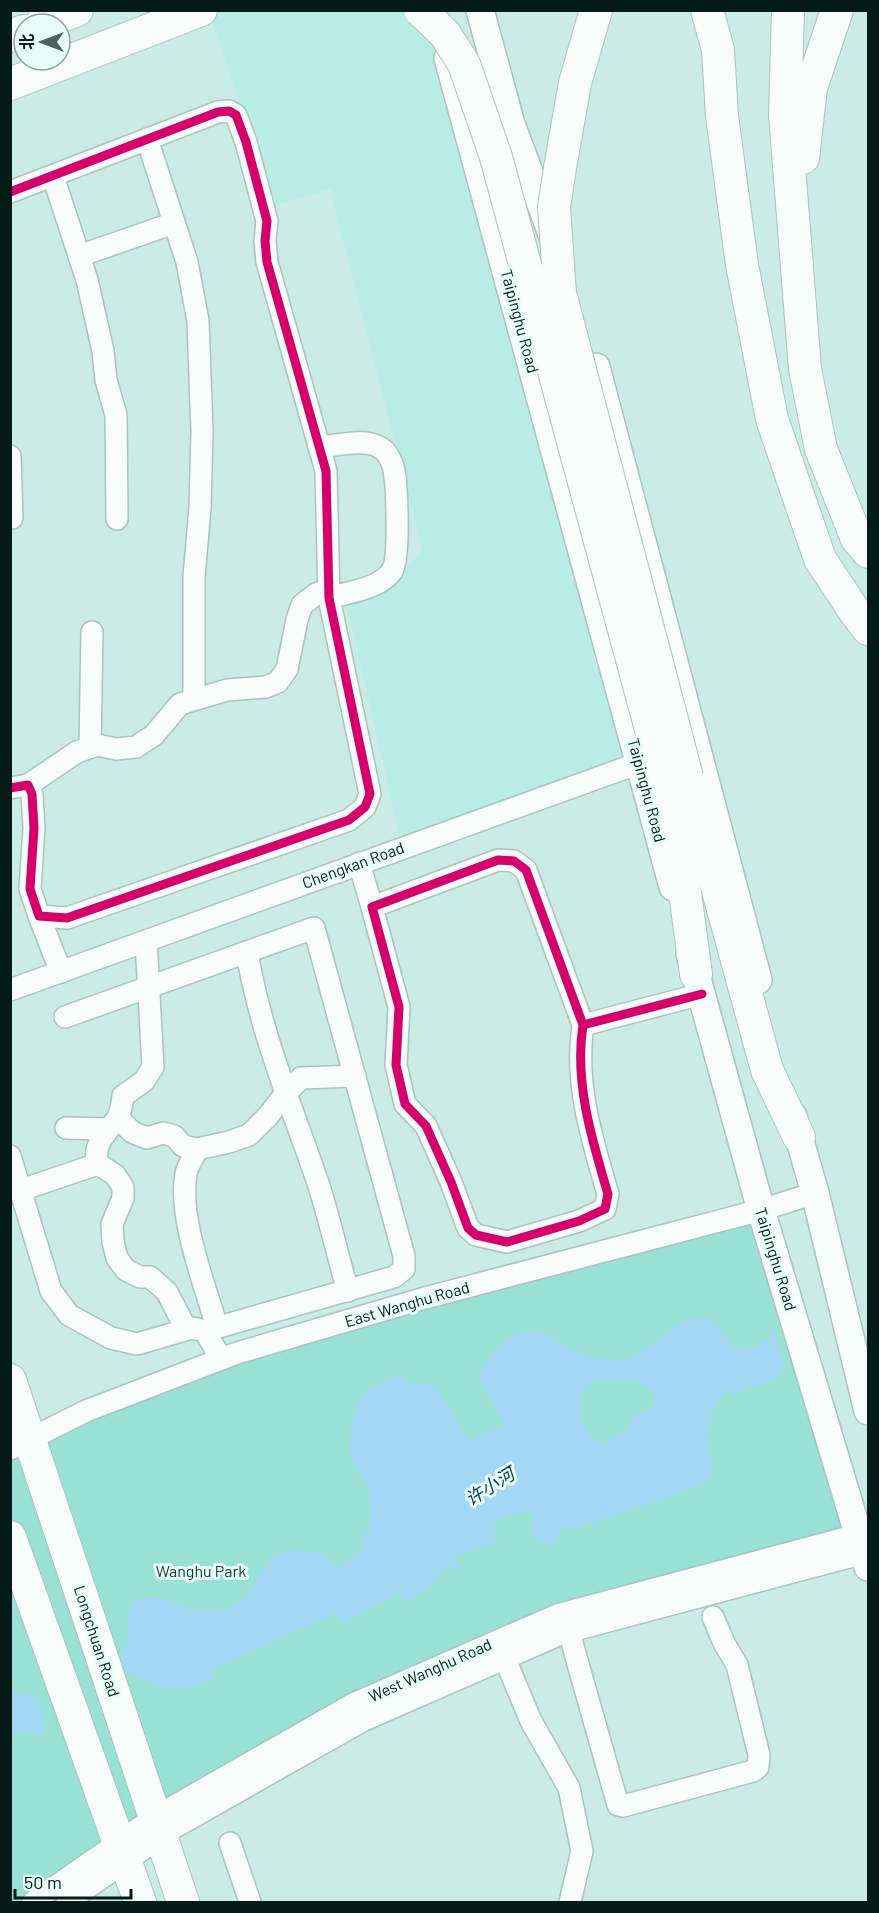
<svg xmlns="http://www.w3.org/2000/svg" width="879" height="1913" font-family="Barlow,'Noto Sans SC',sans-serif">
	<rect width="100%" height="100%" fill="#cbebe5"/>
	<polygon fill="#b9ede3" points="208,11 435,11 640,762 402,848 346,600 390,588 422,550 330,189 275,205"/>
	<polygon fill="#98e1d4" points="761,1210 860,1534 557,1615 33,1902 11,1902 11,1449 237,1353"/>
	<g fill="#a4d7f4" fill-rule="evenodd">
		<path d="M689,1318H710L735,1348L750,1349L768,1340L773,1328L783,1363L782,1373L765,1384L745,1388L734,1395L728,1388L714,1402L717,1407L707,1413L713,1420L708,1425C707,1431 706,1439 707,1444C711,1468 721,1472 695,1488L574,1529L562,1526L554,1546L531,1537L533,1529L532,1510L494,1519L498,1542L454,1556L460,1567L454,1571L448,1564L427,1590L406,1602L398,1594L342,1624L337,1612L212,1670L215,1679C176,1698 161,1687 124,1671L120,1653L127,1646L128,1615L133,1601C160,1591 169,1603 195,1609C203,1611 215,1610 223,1609C257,1604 255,1562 284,1551C291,1549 311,1553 321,1553L337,1570L364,1546L359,1541L369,1530C370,1514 372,1495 364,1480C359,1470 351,1463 350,1451C348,1440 353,1409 359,1401C368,1387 388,1380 402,1373L407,1383L430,1384L445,1401L469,1440L505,1425L477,1376L500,1345L520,1332H539L588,1358L613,1360L633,1358ZM596,1378L616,1381H638L654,1393L653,1409L637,1414L624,1431L606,1443L593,1439L580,1419V1394Z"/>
		<polygon points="11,1692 37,1696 46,1734 11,1733"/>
	</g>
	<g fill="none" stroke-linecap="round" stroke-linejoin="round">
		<g stroke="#aac3be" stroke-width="24">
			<g id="minor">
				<polyline points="147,139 187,262 198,321 202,432 200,508 194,577 194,698"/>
				<polyline points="53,176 87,280 103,351 106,380 116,415 117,519"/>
				<polyline points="10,192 218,112 229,111 236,115 246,142 267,221 265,241 267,262 326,471 329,598 370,794 365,807 349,820 67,918 39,916 30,889 34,828 32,794 28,785 10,788"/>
				<polyline points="79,256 174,223"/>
				<path d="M319,447C336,446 364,438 379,447C387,451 392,461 394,470C397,487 400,558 392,571C380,589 348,592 329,598"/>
				<polyline points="10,456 12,518"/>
				<polyline points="90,747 92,632"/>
				<polyline points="28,785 77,752 97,745 116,749 136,747 154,735 180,704 227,690 266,687 278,682 287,669 297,620 302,605 316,594 329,589"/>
				<polyline points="359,863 372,907"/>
				<polyline points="39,916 61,972"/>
				<path d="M146,941L153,1067L144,1081L123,1096C122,1103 121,1113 117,1119C106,1133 92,1145 98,1164L115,1175L123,1187V1198L112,1224L113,1242L117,1258L126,1270L140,1277H150L167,1292L186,1329"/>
				<path d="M247,952C260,1031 291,1105 317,1180C329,1216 337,1254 348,1291"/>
				<polyline points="10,990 653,758"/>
				<polyline points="65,1017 314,928 404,1256 404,1269 394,1277 205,1331"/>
				<path d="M583,1025C574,1082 592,1140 608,1194L605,1209L579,1221L507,1242L476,1235L468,1228L451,1182L426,1126L405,1104L396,1065L399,1007L372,907L498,860L514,861L526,870L583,1025L702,994"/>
				<polyline points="118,1118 132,1132 147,1138 163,1133 174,1136 183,1146 197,1149 229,1142 249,1135 268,1116 287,1092 301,1078 355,1076"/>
				<polyline points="66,1128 107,1129"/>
				<path d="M197,1149C194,1157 187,1166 186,1174C178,1218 205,1285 217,1327"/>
				<polyline points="10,1156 51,1291 69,1315 111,1338 137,1344 192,1328 205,1331 221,1359"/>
				<polyline points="21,1190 98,1164"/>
				<polyline points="10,1449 86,1411 237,1353 425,1298 761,1210 815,1193"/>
				<polyline points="569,1632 618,1805 623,1806 753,1771 758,1767 759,1755 737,1665 724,1643 713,1617"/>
				<polyline points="505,1659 531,1721 569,1788 582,1851 570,1902"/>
				<polyline points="230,1843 250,1902"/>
				<polyline points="33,1902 155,1817 353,1704 557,1615 868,1532"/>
				<polyline points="67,1902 175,1827 362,1721 563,1633 868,1552"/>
			</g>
		</g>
		<g stroke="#aac3be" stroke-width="30">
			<g id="major">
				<polyline points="480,10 511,124 552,234"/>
				<polyline points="448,58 673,887"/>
				<polyline points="596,367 758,980"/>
				<polyline points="690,953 761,1210 868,1567"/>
				<polyline points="793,1116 815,1193 868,1411"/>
			</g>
		</g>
		<g stroke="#aac3be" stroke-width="34">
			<g id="highway">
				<polyline points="707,10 718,50 722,116 742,265 772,419 820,559 855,612 868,629"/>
				<polyline points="788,10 785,115 805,369 821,449 857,539 868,552"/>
				<polyline points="41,24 77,10"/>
				<polyline points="10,36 24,31"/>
				<polyline points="10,84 201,10"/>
				<polyline points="803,158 811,88 837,10"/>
				<polyline points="560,168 575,83 596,10"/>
				<polyline points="688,781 767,1070 799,1137"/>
				<polyline points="666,785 675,819 696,974"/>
				<polyline points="10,1380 183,1902"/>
				<polyline points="10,1537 140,1902"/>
			</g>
		</g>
		<use href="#minor" stroke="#f7fcfb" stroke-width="21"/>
		<use href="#major" stroke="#f7fcfb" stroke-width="27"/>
		<use href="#highway" stroke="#f7fcfb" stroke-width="32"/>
		<g stroke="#aac3be" stroke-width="34" stroke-linecap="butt">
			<g id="highway-bridge">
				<polyline points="420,10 445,34 464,64 496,157 666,785"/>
				<polyline points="560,168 554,207 560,293 687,777"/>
			</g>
		</g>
		<use href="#highway-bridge" stroke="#f7fcfb" stroke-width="32"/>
		<g stroke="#e7fdf8" stroke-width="13">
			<g id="cycleway">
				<polyline points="10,192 218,112 229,111 236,115 246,142 267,221 265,241 267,262 326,471 329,598 370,794 365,807 349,820 67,918 39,916 30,889 34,828 32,794 28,785 10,788"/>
				<path d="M583,1025C574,1082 592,1140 608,1194L605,1209L579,1221L507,1242L476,1235L468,1228L451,1182L426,1126L405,1104L396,1065L399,1007L372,907L498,860L514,861L526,870L583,1025L702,994"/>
			</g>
		</g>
		<use href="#cycleway" stroke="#d6006c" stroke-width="9"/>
	</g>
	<g text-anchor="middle" stroke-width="6" stroke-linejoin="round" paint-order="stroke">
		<g font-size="16" fill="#041b17" stroke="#e7fdf8">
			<text transform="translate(520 321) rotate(75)" y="6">Taipinghu Road</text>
			<text transform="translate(647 790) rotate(75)" y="6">Taipinghu Road</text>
			<text transform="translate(353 865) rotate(-20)" y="6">Chengkan Road</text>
			<text transform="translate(776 1259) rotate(73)" y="6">Taipinghu Road</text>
			<text transform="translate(407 1304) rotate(-16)" y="6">East Wanghu Road</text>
			<text transform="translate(97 1641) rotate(72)" y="6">Longchuan Road</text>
			<text transform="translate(430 1670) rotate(-24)" y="6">West Wanghu Road</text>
		</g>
		<g font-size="16" fill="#18342f" stroke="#e7fdf8">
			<text x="201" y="1577">Wanghu Park</text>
		</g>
		<g font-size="18" font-style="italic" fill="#0c3a57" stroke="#e7fdf8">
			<text transform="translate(490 1487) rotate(-32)" y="6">许小河</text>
		</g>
	</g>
	<rect width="879" height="1913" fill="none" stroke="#041b17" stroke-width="24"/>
	<g transform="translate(42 42) rotate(270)"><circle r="28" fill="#e7fdf8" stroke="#8ca39e" stroke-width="1.5"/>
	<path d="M0-4.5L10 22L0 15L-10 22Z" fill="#4a645f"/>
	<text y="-9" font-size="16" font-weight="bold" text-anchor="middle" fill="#041b17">北</text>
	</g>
	<path d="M15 1889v9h116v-9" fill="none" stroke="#041b17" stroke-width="3"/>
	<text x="24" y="1889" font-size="18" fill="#041b17" stroke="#e7fdf8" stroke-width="4.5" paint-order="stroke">50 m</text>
</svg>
